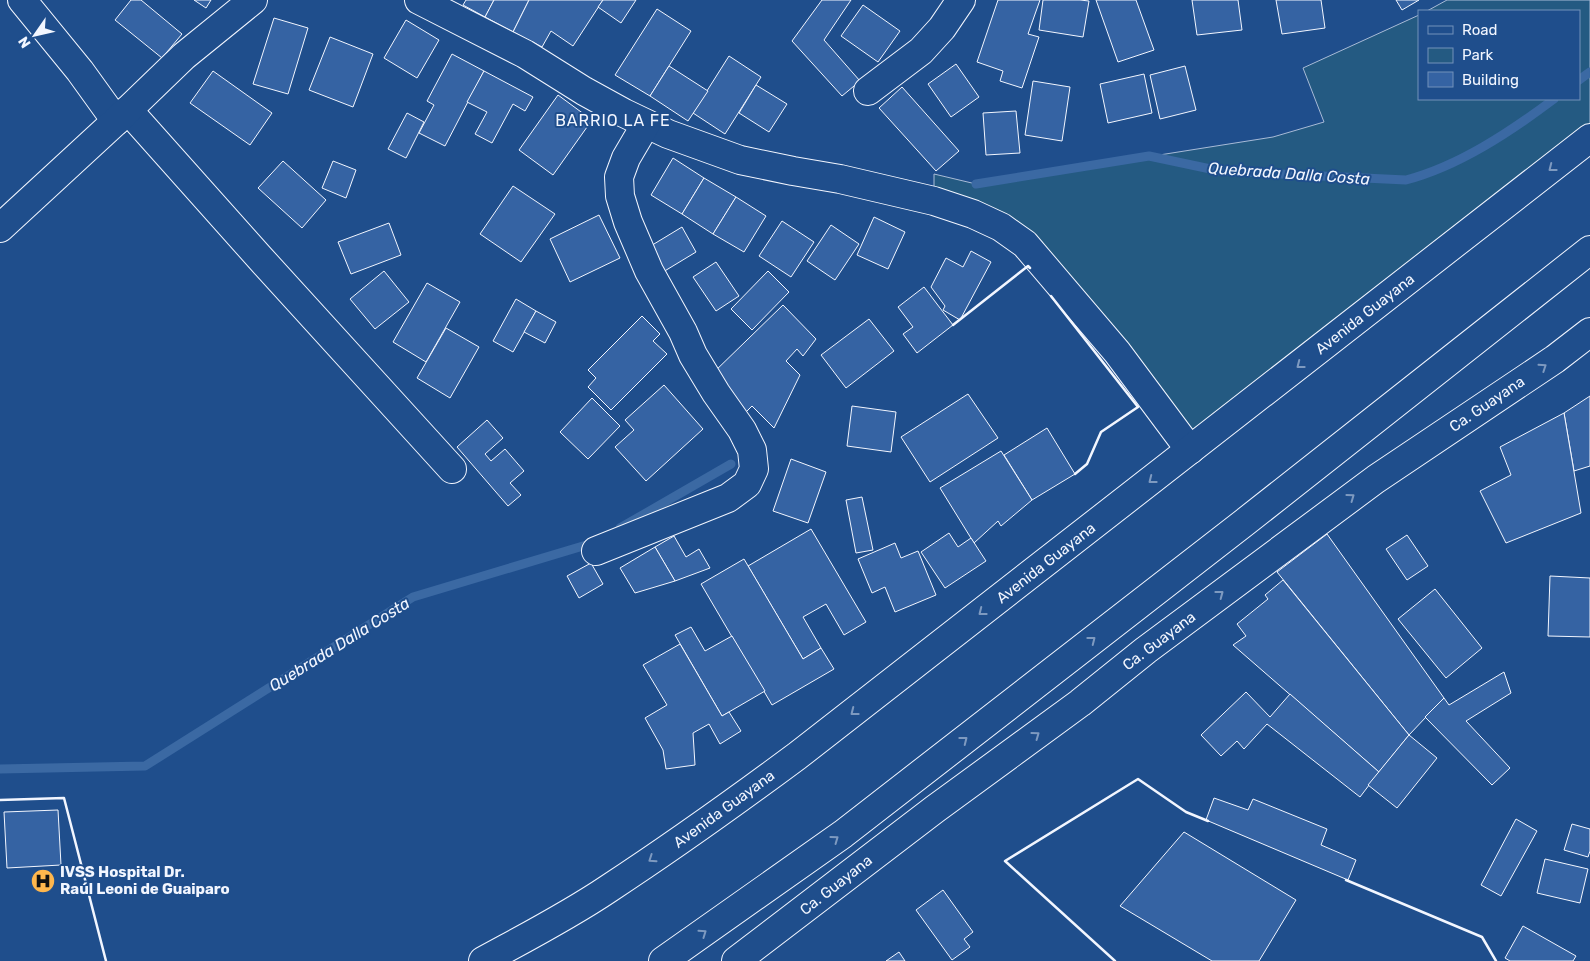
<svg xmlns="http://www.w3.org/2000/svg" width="1590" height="961" font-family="Rubik,sans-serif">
	<rect width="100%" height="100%" fill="#1f4e8c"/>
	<polygon fill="#245a82" stroke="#a8bbd7" points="1447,0 1590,0 1590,138 1190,450 1048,271 934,201 934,174 976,184 1273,137 1324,122 1303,68 1419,15 1419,99 1579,99 1579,11 1427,11"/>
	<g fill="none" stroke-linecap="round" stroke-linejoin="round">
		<g stroke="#3b69a3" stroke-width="9">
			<polyline points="1579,80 1590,72"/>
			<path d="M976,184L1149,156L1220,171L1406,180C1459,166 1510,132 1554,99"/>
			<polyline points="620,528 731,464"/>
			<polyline points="0,769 145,766 413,597 593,543"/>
		</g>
	</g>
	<g fill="#3563a3" stroke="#f2f6ff">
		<polygon points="131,0 141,0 182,34 162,58 115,20"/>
		<polygon points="194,0 211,0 206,8"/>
		<polygon points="466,0 494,0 485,17 463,5"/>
		<polygon points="494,0 529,0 513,32 485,17"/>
		<polygon points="529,0 603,0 573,46 551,31 542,47 513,32"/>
		<polygon points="603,0 636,0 621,23 598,7"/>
		<polygon points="822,0 851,0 824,40 860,81 842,96 792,41"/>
		<polygon points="998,0 1040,0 1028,34 1039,37 1022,88 1000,81 1003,71 977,62"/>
		<polygon points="1043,0 1080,0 1089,1 1083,37 1039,30"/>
		<polygon points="1096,0 1136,0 1154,50 1118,62"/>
		<polygon points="1192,0 1238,0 1242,30 1197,35"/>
		<polygon points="1276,0 1321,0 1325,28 1282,34"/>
		<polygon points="1396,0 1419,0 1402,10"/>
		<polygon points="863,5 900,31 878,62 841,36"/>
		<polygon points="657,9 691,31 650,96 615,75"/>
		<polygon points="274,18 308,28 288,94 253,84"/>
		<polygon points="406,20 439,40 417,78 384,58"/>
		<polygon points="330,37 373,54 353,107 309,90"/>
		<polygon points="452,54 484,71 445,146 419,133 434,105 427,101"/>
		<polygon points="729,56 761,77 725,134 693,113"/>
		<polygon points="956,64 979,97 951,117 928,84"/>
		<polygon points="669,66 708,91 688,121 650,96"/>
		<polygon points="1185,66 1196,110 1160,119 1150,75"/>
		<polygon points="213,71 272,113 250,145 190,103"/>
		<polygon points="484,71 533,97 525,111 513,104 492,143 475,134 487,112 467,102"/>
		<polygon points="1144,74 1152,113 1108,123 1100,84"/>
		<polygon points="1033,81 1070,87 1062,141 1025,135"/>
		<polygon points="756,85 787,104 769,132 739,113"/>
		<polygon points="902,87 959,151 936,171 879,108"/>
		<polygon points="558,95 592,120 553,175 519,150"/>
		<polygon points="1016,111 1020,153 986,155 983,113"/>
		<polygon points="407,113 424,122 406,158 388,149"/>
		<polygon points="673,158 704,178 682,214 651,195"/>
		<polygon points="283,161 326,200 302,228 258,188"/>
		<polygon points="333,161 356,170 346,198 322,188"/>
		<polygon points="704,178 736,197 713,234 682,214"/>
		<polygon points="513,186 555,214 521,262 480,234"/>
		<polygon points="736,197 766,216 744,252 713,234"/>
		<polygon points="599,215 620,258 570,282 550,239"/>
		<polygon points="874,217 905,232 888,269 857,255"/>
		<polygon points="782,221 814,242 791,277 759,256"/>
		<polygon points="389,223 401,255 351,274 338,242"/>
		<polygon points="831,225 859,244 835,280 807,261"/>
		<polygon points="682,227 696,252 663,272 649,247"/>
		<polygon points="971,251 991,262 960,320 943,310 945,306 931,287 946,258 963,267"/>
		<polygon points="716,262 739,296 716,311 693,277"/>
		<polygon points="384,271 409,302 375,329 350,299"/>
		<polygon points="768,271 789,292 752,330 731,309"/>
		<polygon points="427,283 460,302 426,362 393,342"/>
		<polygon points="924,287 953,325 917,353 903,334 913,327 898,307"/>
		<polygon points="516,299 536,311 513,352 493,341"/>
		<polygon points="783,305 816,339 803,356 797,349 786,361 800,375 774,428 752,406 746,412 711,375"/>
		<polygon points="536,311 556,322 545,343 524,332"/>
		<polygon points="642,316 660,334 653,341 667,354 611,410 588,387 596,378 588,370"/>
		<polygon points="869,319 894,351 846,388 821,355"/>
		<polygon points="446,328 479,347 450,398 417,378"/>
		<polygon points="664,385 703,429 646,481 615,447 634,430 625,420"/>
		<polygon points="968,394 998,438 930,482 901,437"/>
		<polygon points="1590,396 1590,466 1574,471 1564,413"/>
		<polygon points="592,398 620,426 588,459 560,432"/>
		<polygon points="852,406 896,412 891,452 847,446"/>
		<polygon points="1564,413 1581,513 1506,543 1480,491 1511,475 1500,447"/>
		<polygon points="487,420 503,438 485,454 491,461 505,449 524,471 510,483 521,495 508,506 457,447"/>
		<polygon points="1047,428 1075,474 1032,500 1004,455"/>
		<polygon points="1001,451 1032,500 1001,526 998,521 974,543 940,488"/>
		<polygon points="791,459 826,472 808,523 773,511"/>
		<polygon points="862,497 873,550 856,553 846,500"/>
		<polygon points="811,529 866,622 844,635 826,604 803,617 821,648 803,659 748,566"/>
		<polygon points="949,533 958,547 971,538 986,561 945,588 921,552"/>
		<polygon points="1327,534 1444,698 1409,735 1277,572"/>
		<polygon points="1407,535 1428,566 1407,580 1386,549"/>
		<polygon points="674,536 686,557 699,549 710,568 675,581 655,547"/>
		<polygon points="895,543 901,558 918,551 936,595 895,612 885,587 872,593 858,559"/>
		<polygon points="655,547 675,581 635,593 620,568"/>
		<polygon points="744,559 803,659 821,648 834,669 772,705 701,584"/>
		<polygon points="591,563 603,584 579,598 567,576"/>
		<polygon points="1550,576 1590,578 1590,637 1548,636"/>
		<polygon points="1283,580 1409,735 1379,772 1233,645 1246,636 1237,624 1268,599 1265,595"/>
		<polygon points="1435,589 1482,648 1446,678 1398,619"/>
		<polygon points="691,627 705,651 732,636 765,691 722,716 675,635"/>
		<polygon points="680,644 722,716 729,712 741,731 720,744 709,724 693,733 695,765 666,769 663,750 645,718 667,705 643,665"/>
		<polygon points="1504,672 1511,693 1466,721 1510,768 1492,785 1425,717 1444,698 1449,705"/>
		<polygon points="1246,692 1270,717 1290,694 1379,772 1360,797 1267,724 1244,749 1237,741 1221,756 1201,735"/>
		<polygon points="1409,735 1437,758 1397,808 1368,785"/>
		<polygon points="1214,798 1248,810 1253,799 1327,829 1321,845 1356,860 1348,880 1206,820"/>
		<polygon points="58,810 61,865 7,868 4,812"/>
		<polygon points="1516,819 1537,831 1501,896 1481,885"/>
		<polygon points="1572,824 1590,829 1590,851 1588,857 1564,850"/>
		<polygon points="1184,832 1296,900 1259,961 1212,961 1120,906"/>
		<polygon points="1545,859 1588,869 1580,903 1537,893"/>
		<polygon points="943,890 973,932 964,939 970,947 952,960 916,910"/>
		<polygon points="1523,926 1576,956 1573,961 1510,961 1505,958"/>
		<polygon points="899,952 905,961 886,961"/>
	</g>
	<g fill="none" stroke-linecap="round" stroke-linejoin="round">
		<g stroke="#f2f6ff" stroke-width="30">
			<g id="minor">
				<polyline points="22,0 80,71 116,121"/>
				<polyline points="419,0 525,54 584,91 624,113 668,134 740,160 793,171 840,179 934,201 973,214 1001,227 1025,244 1117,352 1190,450"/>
				<polyline points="868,91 921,51 942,28 961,0"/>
				<polyline points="128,110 260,258 452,469"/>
				<polyline points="0,228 128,110 184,56 253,0"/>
				<polyline points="596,551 728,498 747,484 754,469 752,450 742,430 716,393 693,355 683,332 649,271 628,222 620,196 619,177 626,158 646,124"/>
				<polyline points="736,961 935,809 1080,703 1146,650 1376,479 1555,359 1590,332"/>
			</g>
		</g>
		<g stroke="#f2f6ff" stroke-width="30">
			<g id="major">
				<path d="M483,961C525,938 568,916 608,889C672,847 735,802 797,756L1590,138"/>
				<polyline points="663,961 843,834 1245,522 1590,250"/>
			</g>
		</g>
		<use href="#minor" stroke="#1f4e8c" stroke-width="28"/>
		<use href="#major" stroke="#1f4e8c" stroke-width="28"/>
		<g stroke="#f2f6ff" stroke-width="2.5">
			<polyline points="1051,296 1138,407 1101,432 1087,464 1075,474"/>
			<polyline points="953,325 1028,266 1030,268"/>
			<polyline points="0,800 64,798 106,961"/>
			<polyline points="1346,880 1482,937 1496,961"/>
			<polyline points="1115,961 1005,861 1138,779 1186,812 1208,821"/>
		</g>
	</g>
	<defs><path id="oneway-chevron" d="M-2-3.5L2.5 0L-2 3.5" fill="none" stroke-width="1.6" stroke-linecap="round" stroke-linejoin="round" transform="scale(1.25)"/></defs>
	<g stroke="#7e9ac0">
		<use href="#oneway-chevron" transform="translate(1552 168) rotate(142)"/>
		<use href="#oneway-chevron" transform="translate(1300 365) rotate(142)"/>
		<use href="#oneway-chevron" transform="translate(1543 367) rotate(-34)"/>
		<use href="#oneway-chevron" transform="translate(1152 480) rotate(142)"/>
		<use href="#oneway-chevron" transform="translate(1351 497) rotate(-36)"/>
		<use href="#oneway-chevron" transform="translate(1220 594) rotate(-37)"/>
		<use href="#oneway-chevron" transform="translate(982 612) rotate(142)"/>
		<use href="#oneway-chevron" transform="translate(1092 640) rotate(-38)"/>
		<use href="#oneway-chevron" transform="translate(854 712) rotate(142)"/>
		<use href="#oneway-chevron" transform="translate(1036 735) rotate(-36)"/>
		<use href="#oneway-chevron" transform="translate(964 740) rotate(-38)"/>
		<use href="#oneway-chevron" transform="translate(835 839) rotate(-36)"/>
		<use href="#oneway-chevron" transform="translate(652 859) rotate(146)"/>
		<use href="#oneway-chevron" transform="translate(703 933) rotate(-35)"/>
	</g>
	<defs>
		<g id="hospital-disc" transform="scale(1.25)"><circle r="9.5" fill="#ffb74d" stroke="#1f4e8c"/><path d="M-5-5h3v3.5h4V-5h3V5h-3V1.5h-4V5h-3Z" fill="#111"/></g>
	</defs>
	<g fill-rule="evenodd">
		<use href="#hospital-disc" x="43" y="881"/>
	</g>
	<g text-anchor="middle" stroke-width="4" stroke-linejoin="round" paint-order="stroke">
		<g font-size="15" fill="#f2f6ff" stroke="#1f4e8c">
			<text transform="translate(1365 314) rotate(-38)" y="5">Avenida Guayana</text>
			<text transform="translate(1487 404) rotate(-34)" y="5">Ca. Guayana</text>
			<text transform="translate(1046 563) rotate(-38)" y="5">Avenida Guayana</text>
			<text transform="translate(1159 641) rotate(-37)" y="5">Ca. Guayana</text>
			<text transform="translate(724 809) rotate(-36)" y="5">Avenida Guayana</text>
			<text transform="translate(836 885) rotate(-38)" y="5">Ca. Guayana</text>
		</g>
		<g font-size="15" font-weight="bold" fill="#f2f6ff" stroke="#1f4e8c" text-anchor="start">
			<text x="60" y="877">IVSS Hospital Dr.<tspan x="60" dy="17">Raúl Leoni de Guaiparo</tspan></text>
		</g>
		<g font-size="16" letter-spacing="1" fill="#f2f6ff" stroke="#1f4e8c">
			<text x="613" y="126">BARRIO LA FE</text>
		</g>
		<g font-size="16" font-style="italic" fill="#f2f6ff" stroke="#1f4e8c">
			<text transform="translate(1289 173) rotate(4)" y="6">Quebrada Dalla Costa</text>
			<text transform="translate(339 644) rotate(-32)" y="6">Quebrada Dalla Costa</text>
		</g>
	</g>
	<rect x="1418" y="10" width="162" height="90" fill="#1f4e8c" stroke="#7391ba"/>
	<rect x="1428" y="26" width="25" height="8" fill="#1f4e8c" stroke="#7391ba"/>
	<text x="1462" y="35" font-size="15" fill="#f2f6ff">Road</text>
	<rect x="1428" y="48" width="25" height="15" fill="#245a82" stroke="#7391ba"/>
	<text x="1462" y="60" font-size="15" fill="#f2f6ff">Park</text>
	<rect x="1428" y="72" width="25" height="15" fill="#3563a3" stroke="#7391ba"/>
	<text x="1462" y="85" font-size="15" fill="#f2f6ff">Building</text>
	<g transform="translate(35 35) rotate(236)" stroke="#1f4e8c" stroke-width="4" paint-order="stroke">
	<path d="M0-4L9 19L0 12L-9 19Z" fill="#f2f6ff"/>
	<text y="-8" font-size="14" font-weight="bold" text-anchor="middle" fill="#f2f6ff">N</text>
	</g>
</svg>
